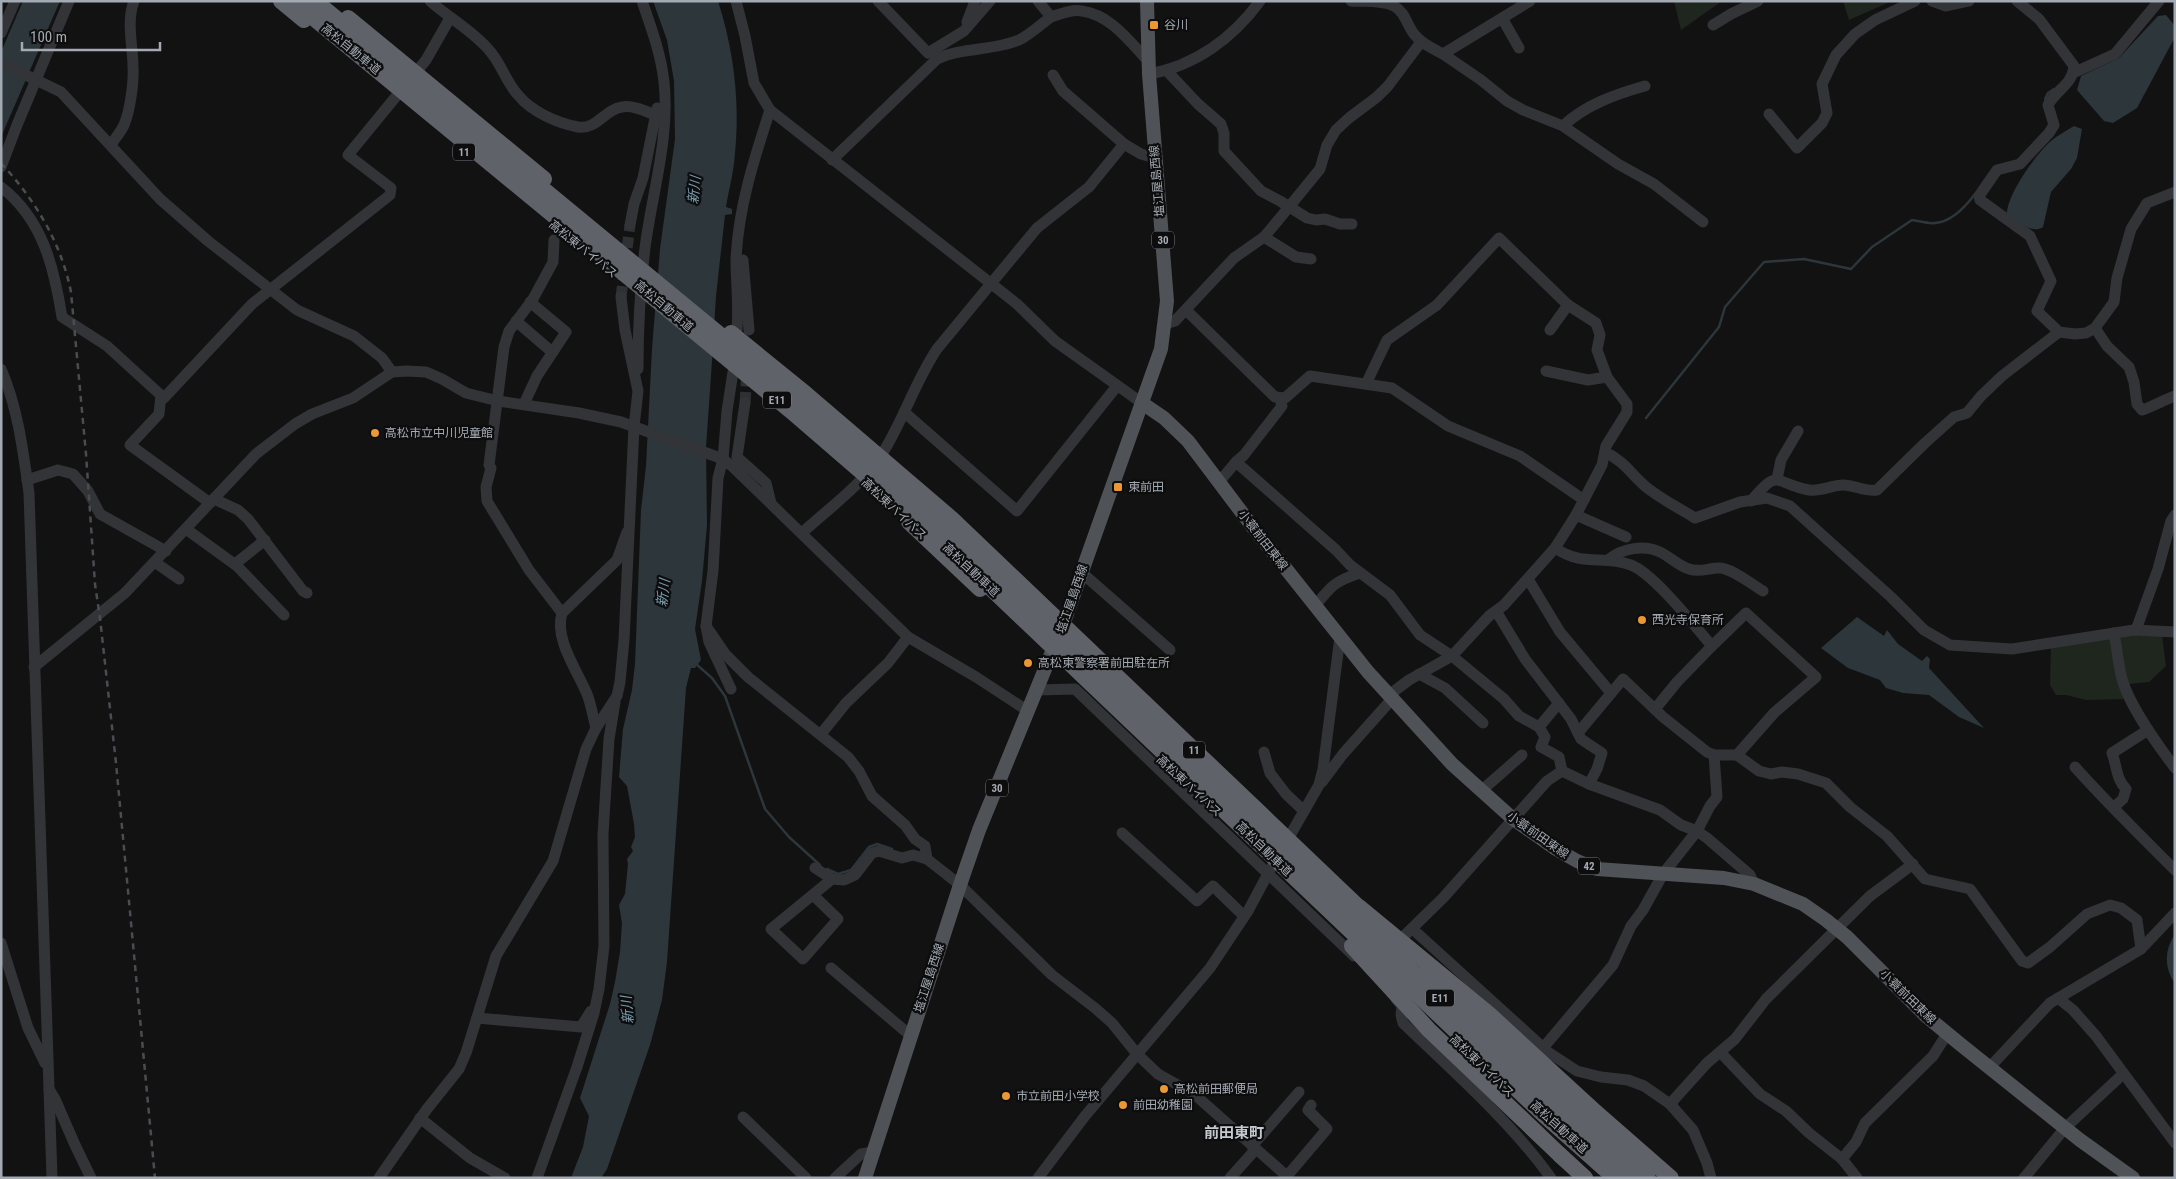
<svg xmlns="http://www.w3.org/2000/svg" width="2176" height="1179" font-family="'Roboto Condensed','Noto Sans JP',sans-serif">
	<rect width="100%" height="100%" fill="#121213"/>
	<g fill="#1e261e">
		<polygon points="1674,1 1722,1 1681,30"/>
		<polygon points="1843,1 1892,1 1849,20"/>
		<polygon points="2162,635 2166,666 2149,682 2120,685 2126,699 2086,700 2066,695 2056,695 2050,685 2051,646 2112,636"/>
	</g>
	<g fill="#2c363b">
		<polygon points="23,1 60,1 1,137 1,52"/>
		<path d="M653,1H718C734,51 740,101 735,153C734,171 729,189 726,207L732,209V214L725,215L716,296L711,376L706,447L707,525L702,581L695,629L701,660L695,668H691L686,688L667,962L662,1000L650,1045L607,1169L601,1178H571L583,1147L589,1116L580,1098L610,1004L615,982L620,952L622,923L619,905L625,894L628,864L627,859L633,851L631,847L635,837L634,824L627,786L619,777L623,729L632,690L635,664L641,510L646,466L652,349L660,249L675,139L674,81L667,40Z"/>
		<polygon points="2166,15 2175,26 2175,37 2137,108 2113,123 2104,121 2077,90 2081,76 2119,58 2158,16"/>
		<path d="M2074,126L2082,129L2077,158L2071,169L2051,192L2043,227C2031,235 2017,220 2007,213C2008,193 2036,154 2051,141C2058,135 2066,131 2074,126Z"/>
		<polygon points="1857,617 1884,636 1887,630 1898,644 1922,661 1927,656 1930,659 1929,668 1984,728 1959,717 1929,695 1903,693 1886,688 1880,680 1848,668 1821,648"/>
		<path d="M2175,934V984C2164,967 2164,951 2175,934Z"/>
	</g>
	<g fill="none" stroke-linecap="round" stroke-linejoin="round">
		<g stroke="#2c363b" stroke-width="2.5">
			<polyline points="2045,99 2048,93 2054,89"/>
			<path d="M1646,418L1719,327L1725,307L1764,262L1804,259L1851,269L1872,247L1912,220C1919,221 1928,224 1935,223C1952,222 1966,206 1975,194"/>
			<polyline points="696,664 712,678 725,696 765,809 789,837 820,865"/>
			<polyline points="827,869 838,874 851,870 869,847 877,844 892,849"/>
		</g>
		<g stroke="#2f3033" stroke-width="11" stroke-dasharray="11 5.5" stroke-linecap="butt">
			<polyline points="621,297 630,225"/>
			<polyline points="745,403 747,370"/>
		</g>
		<g stroke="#333438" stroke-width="11">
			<path d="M430,1C449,18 473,31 489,50C501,63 506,82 518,95C532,112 557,123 578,127C597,130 605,109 622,107C633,105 645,111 655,115"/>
			<polyline points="736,1 745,36 754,83 770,110 1017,304 1055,341 1142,403"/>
			<polyline points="878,1 928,53 964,31 990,1"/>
			<path d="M1038,1L1051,17C1060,14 1072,9 1082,11C1111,15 1130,42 1149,62"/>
			<path d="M1351,1C1364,2 1382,0 1394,6C1406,13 1406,24 1414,34C1422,44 1432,48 1443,54L1530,1"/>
			<polyline points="1932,1 1946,6 1969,1"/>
			<path d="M2017,1L2039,19L2074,66C2073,84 2056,90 2048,105L2054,125L2049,133L2020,164L1997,170L1979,196L1980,200L2030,236L2051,281L2037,311L2059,332L2075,334L2086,333L2095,328L2114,302L2117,278L2131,229L2147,203L2175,192"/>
			<polyline points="1502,18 1519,48"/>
			<polyline points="967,22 975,1"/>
			<polyline points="1713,25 1731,14 1758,1"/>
			<polyline points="1,33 15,1"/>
			<path d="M1443,54L1481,80L1507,101L1523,110L1563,126C1585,105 1616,94 1645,86"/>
			<polyline points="1,63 61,92 160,199 208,241 297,310 354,336 382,358 392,372"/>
			<polyline points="1166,70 1198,104 1221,124 1224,133 1224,151 1261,191 1280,201 1307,218 1316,220 1325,219 1340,224 1352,224"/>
			<polyline points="2073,73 2115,54 2159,1"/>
			<path d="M1149,74C1195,66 1233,38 1260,1"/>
			<polyline points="1053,75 1063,91 1124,144 1141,154 1155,158"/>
			<polyline points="1769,114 1797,148 1822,123 1827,113 1822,84 1836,55 1855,34 1875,20 1915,1"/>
			<polyline points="1563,126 1618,164 1654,184 1703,222"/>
			<path d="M111,145C115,138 121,132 124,125C130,111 134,82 133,67C133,46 126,22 134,1"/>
			<path d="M832,160L937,59C962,47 993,51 1019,40C1030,35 1041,24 1051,17"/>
			<polyline points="1,167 17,125 69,1"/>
			<path d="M1,187C43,219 54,268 62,317L107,346L164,398L252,304L390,195L391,188L348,155L426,60L450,18"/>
			<polyline points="630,225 634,204 643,178 657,108"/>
			<polyline points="1264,237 1296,257 1311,259"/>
			<polyline points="554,240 553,262 533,299 509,331 504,347 489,465 491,468 486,487 487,501 529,570 562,613"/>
			<polyline points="743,260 749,330"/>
			<polyline points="1186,310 1275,397 1285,398 1310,376 1392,388 1448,426 1520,456 1584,500"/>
			<polyline points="516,321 552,352"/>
			<polyline points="1165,324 1175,321 1234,258 1264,237 1280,218 1320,169 1327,145 1336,130 1349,118 1377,97 1388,86 1421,42"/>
			<path d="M2095,328L2107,346L2129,367L2134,382L2137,404L2142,410C2147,409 2166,399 2175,396"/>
			<path d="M736,337C740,312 736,286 736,260C738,209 754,159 770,110"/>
			<path d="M1,369C18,408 23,451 29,493L52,1178"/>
			<path d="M638,369C638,329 640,288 645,248C652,193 670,138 664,82C661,54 651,27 642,1"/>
			<polyline points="1546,371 1588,380 1607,377"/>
			<polyline points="1366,384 1387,340 1437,305 1499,238 1568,305 1550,330"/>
			<polyline points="161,395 159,414 130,445 210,503"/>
			<polyline points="745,403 737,457 766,483 771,503"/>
			<polyline points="524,404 537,376 566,332 530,302"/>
			<polyline points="904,412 1017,511 1117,386"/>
			<path d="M1605,452C1625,462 1630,473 1646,487C1661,499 1679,508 1695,518L1740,502L1767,498L1790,506L1891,597L1924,630L1950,645L2012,649L2134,630L2175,632"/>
			<polyline points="1236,462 1244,455 1282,406 1280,399"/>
			<polyline points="1777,479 1781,460 1798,431"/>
			<polyline points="27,480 58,470 73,474 88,491 100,514 166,551"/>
			<polyline points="1219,482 1236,462 1336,550 1350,565 1390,595 1420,635 1452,656 1504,699 1519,716 1539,727 1545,737 1541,747 1559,757 1562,771"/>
			<polyline points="214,499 238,510 248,519 303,591 307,593"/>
			<path d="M1751,501C1780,466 1774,484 1809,490C1820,492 1832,485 1843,485C1855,485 1865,492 1877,490L1925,443L1954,417L1967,413L1981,396L2002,376L2059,332"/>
			<polyline points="1576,515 1626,537"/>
			<polyline points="186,529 237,566 284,615"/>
			<path d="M802,533C828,509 862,485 882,454C903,421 915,382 937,349L1037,228L1089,187L1124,144"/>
			<path d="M1555,548C1585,568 1601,554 1631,565C1654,574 1694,625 1712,646L1746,613L1816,677L1774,713L1737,755H1714L1707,752L1663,717L1623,679L1578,733"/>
			<path d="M1608,560C1622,548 1645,544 1662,553C1671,558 1679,566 1689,569C1700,573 1708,568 1719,568C1732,568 1751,584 1763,591"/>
			<polyline points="156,563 179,579"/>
			<polyline points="235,564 265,540"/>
			<polyline points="1081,572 1170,650"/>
			<polyline points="1528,579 1560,632 1611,693"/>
			<path d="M1315,606C1331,586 1335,581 1360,573"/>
			<polyline points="706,626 726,655 748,677 848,757 859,771 872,796 905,825 915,839 925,846 927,859"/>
			<polyline points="2136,630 2158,569 2171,521 2175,515"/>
			<path d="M2114,633C2117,648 2118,664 2122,679C2130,707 2157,744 2175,768"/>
			<polyline points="34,667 125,593 256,454 295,424 312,414 353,398 392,372 407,371 426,372 442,379 466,393 498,401 579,413 621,422 723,459 733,467 908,637 976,677 1028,711"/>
			<polyline points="1419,674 1445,688 1483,723"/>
			<polyline points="731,689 709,642 706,626 713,571 718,478 723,459 727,411 733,372"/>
			<polyline points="1037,690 1075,689 1354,956"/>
			<polyline points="1389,695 1409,680 1452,656 1489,616 1504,605 1555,548 1576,515 1602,465 1606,446 1627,412 1627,404 1607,377 1597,350 1600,335 1596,323 1568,305"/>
			<polyline points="1655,709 1677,682 1712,646"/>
			<polyline points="1539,727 1559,703"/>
			<path d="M596,728C593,717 591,704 587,694C577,670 554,639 562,613L617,560L627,532"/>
			<polyline points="821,734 846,703 888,663 908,637"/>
			<polyline points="1264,752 1270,773 1286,794 1304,811"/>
			<polyline points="1737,755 1759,771 1771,774 1782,772 1798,774 1826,783 1850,807 1887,836 1925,879 1970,889 2022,961 2028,963 2050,947 2087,914 2110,905 2121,908 2137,920 2141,949"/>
			<path d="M2075,767C2107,803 2141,836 2175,870"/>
			<polyline points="1322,782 1343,754 1392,699"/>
			<polyline points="1589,784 1660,810 1681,825 1697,831 1707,838 1750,875 1754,884"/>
			<polyline points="1481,791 1522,755"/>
			<path d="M2114,807L2123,799L2126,789C2116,779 2117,766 2112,753L2148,730"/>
			<polyline points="1122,833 1197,901 1213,886 1244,916"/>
			<polyline points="1284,846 1319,785 1323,769 1340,637"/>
			<polyline points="815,868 832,879 844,880 855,875 872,853 879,851 902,858 913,855 927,859 960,885 1052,975 1095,1008 1112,1023 1137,1054 1158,1074 1194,1094 1289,1178"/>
			<polyline points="813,895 838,919 803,959 771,929 832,879"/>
			<polyline points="1417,933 1548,1052 1577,1071 1601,1077 1628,1080 1644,1086 1670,1104 1693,1130 1707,1163 1711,1178"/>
			<polyline points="1404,936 1443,898 1547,781 1562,771 1589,784 1597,769 1602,753 1581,739 1571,719 1525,659 1496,611"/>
			<polyline points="1,943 28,1028 45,1063"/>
			<polyline points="831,968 911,1036"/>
			<polyline points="2058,998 2073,1010 2096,1036 2175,1143"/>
			<path d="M1396,999L1402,1006L1401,1015L1403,1023C1453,1071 1511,1122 1551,1178"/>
			<polyline points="477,1018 581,1027 591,1011"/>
			<polyline points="1543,1048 1613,965 1631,926 1643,910 1663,874 1697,831 1710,806 1717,797 1714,755"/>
			<polyline points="1721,1053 1760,1094 1786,1111 1809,1133 1842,1159 1857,1178"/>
			<polyline points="1989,1068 2050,1003 2141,949 2175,913"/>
			<polyline points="49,1089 55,1099 75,1145 91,1178"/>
			<polyline points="1670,1104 1707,1063 1735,1039 1766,999 1870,896 1913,864"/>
			<polyline points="743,1117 806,1178"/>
			<polyline points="420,1118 470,1158 505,1178"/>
			<polyline points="1252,1146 1299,1092"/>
			<polyline points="1842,1159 1856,1142 1865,1123 1933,1056 1947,1034"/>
			<polyline points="1287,1176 1327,1129 1308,1110 1311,1105"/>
			<polyline points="379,1178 427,1109 459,1069 466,1053 496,956 553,861 586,749 596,728 617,696 620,682 624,640 634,427 638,391 625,330 621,297"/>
			<polyline points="537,1178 577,1067 594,1013 599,989 604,946 603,834 609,739 615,702"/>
			<polyline points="835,1178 861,1154 873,1152"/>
			<polyline points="1038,1178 1085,1116 1210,968 1248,911 1271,868"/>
			<polyline points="1230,1178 1256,1149"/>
			<polyline points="2024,1178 2065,1128 2123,1074"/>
		</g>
		<g stroke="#4f5257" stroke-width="14">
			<polyline points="1142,403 1164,418 1188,441 1255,530 1368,672 1452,764 1512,818 1556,849 1577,861 1597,869 1724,878 1754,884 1803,904 1826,920 1847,937 1925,1015 1960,1044 2080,1140 2133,1178"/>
			<polyline points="865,1178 960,885 979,830 1063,625 1161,349 1167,301 1149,74 1147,1"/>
		</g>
		<g stroke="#5f6369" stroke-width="16">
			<polyline points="281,1 304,20"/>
			<polyline points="348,18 544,179"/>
			<polyline points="731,333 806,394 952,519 1369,917"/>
			<polyline points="909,522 980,589"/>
			<polyline points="1427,971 1560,1099 1648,1178"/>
			<polyline points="1591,1108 1671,1178"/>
			<polyline points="1560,1155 1585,1178"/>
		</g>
		<path stroke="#4a4c51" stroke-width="2.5" stroke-dasharray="6 5" stroke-linecap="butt" d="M1,163C35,200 61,242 71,292L86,454L95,584L100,618L116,763L155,1178"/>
		<g stroke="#5f6369" stroke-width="16">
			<polyline points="293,1 791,411 937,537 1545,1116 1615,1178"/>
			<polyline points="315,1 799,400 946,528 1554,1106 1634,1178"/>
			<polyline points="1359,907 1490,1015 1591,1108"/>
			<polyline points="1352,946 1429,1030 1560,1155"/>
		</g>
	</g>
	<g fill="#ea9833" stroke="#0d0d0e" stroke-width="2">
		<rect x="1149" y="20" width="10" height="10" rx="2.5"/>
		<circle cx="375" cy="433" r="5"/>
		<rect x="1113" y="482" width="10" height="10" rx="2.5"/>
		<circle cx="1642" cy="620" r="5"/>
		<circle cx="1028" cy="663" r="5"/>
		<circle cx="1164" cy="1089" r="5"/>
		<circle cx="1006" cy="1096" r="5"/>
		<circle cx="1123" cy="1105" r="5"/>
	</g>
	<g text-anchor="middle" stroke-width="4.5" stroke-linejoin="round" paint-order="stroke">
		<g fill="#0d0d0e" stroke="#777b82" stroke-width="1">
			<rect x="453" y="143.5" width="22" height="17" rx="4"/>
			<rect x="1152" y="231.5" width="22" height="17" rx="4"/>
			<rect x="763" y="391.5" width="28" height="17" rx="4"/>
			<rect x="1183" y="741.5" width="22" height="17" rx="4"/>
			<rect x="986" y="779.5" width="22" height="17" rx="4"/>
			<rect x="1578" y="857.5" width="22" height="17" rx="4"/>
			<rect x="1426" y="989.5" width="28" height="17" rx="4"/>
		</g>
		<g font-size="11" font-weight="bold" fill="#a4aab3">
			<text x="464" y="156">11</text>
			<text x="1163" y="244">30</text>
			<text x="777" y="404">E11</text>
			<text x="1194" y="754">11</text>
			<text x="997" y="792">30</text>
			<text x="1589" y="870">42</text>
			<text x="1440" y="1002">E11</text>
		</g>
		<g font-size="12" fill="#a4aab3" stroke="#0d0d0e" text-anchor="start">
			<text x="1164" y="29">谷川</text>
			<text x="385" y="437">高松市立中川児童館</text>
			<text x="1128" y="491">東前田</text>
			<text x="1652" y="624">西光寺保育所</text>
			<text x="1038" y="667">高松東警察署前田駐在所</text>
			<text x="1174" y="1093">高松前田郵便局</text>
			<text x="1016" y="1100">市立前田小学校</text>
			<text x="1133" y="1109">前田幼稚園</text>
		</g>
		<g font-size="12" fill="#a4aab3" stroke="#0d0d0e">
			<text transform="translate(351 49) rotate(39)" y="4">高松自動車道</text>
			<text transform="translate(1157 181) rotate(-95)" y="4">塩江屋島西線</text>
			<text transform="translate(583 249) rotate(39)" y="4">高松東バイパス</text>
			<text transform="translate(664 306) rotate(40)" y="4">高松自動車道</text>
			<text transform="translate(894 509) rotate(43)" y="4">高松東バイパス</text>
			<text transform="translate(1263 540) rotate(52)" y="4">小蓑前田東線</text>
			<text transform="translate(971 570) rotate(43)" y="4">高松自動車道</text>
			<text transform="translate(1072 599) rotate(-71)" y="4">塩江屋島西線</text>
			<text transform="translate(1189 786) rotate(43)" y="4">高松東バイパス</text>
			<text transform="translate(1538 835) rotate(35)" y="4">小蓑前田東線</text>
			<text transform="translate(1264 849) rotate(44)" y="4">高松自動車道</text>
			<text transform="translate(929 978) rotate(-72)" y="4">塩江屋島西線</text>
			<text transform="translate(1908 997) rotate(44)" y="4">小蓑前田東線</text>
			<text transform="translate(1482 1066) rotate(44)" y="4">高松東バイパス</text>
			<text transform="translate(1559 1127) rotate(42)" y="4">高松自動車道</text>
		</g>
		<g font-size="14" font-style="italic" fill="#7b9cae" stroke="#0d0d0e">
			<text transform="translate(694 190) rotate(-84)" y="5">新川</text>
			<text transform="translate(663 593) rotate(-83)" y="5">新川</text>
			<text transform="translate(627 1010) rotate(-95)" y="5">新川</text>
		</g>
		<g font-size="15" font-weight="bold" fill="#c4c9d0" stroke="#0d0d0e">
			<text x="1234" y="1138">前田東町</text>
		</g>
	</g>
	<rect width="2176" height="1179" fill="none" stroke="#a4aab3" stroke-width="5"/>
	<path d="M22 42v8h138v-8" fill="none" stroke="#a4aab3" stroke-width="2.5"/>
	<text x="30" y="42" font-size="15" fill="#a4aab3" stroke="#0d0d0e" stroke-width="4" paint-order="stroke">100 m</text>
</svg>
